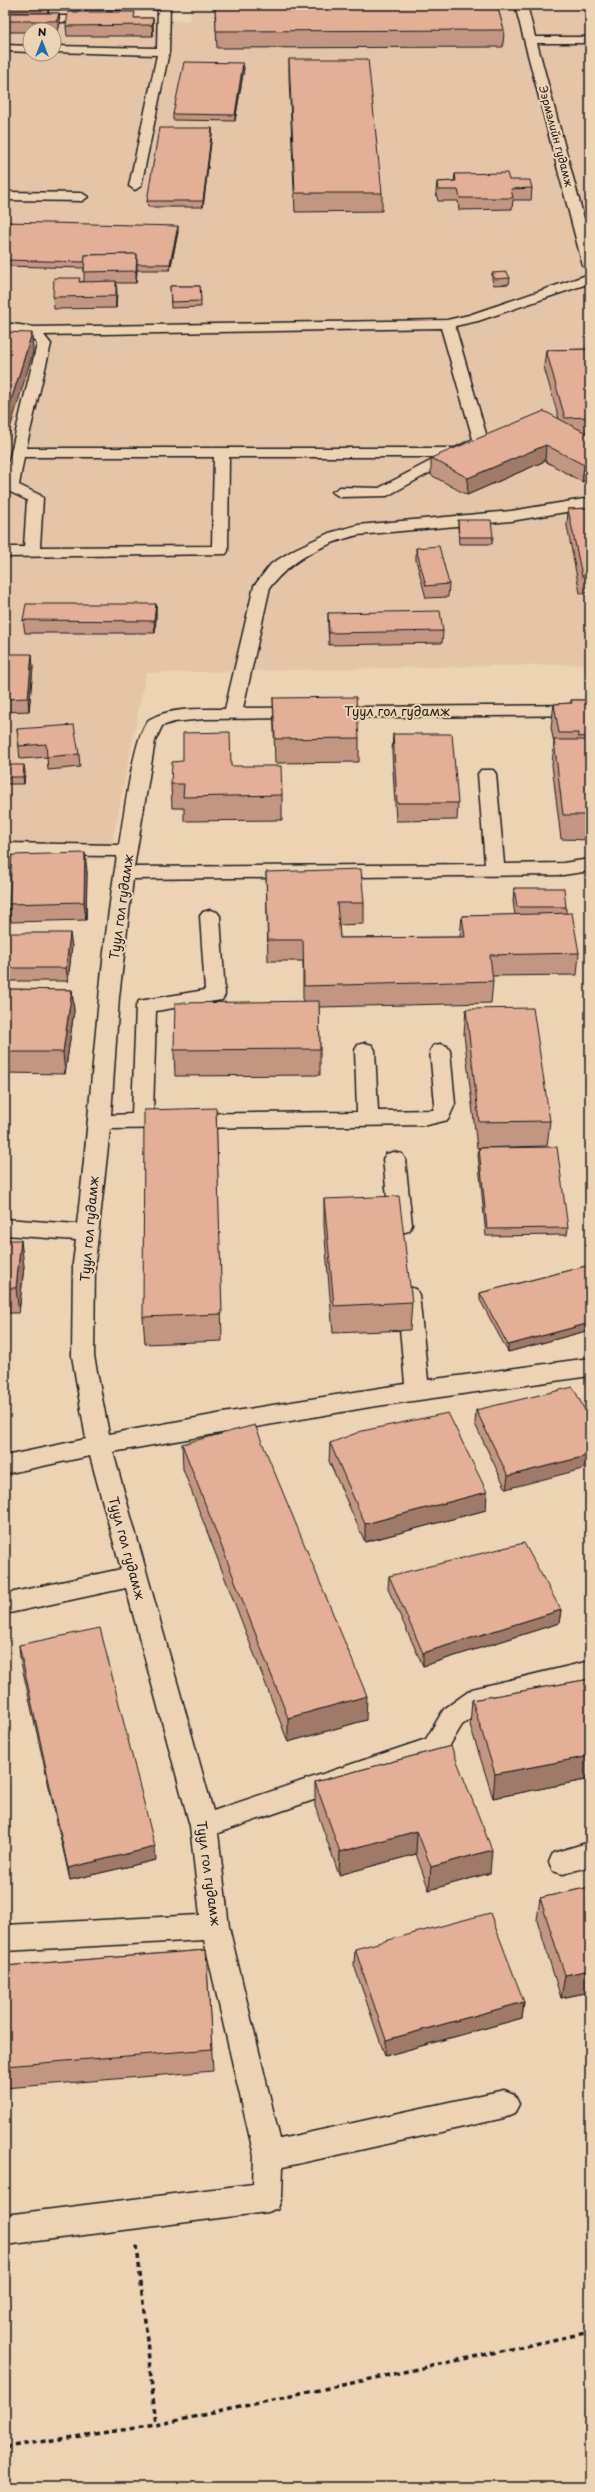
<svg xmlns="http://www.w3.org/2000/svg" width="595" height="2492" font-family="'Playpen Sans',sans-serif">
	<rect width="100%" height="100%" fill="#ecd3b4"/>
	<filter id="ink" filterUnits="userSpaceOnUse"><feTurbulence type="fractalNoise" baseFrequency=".025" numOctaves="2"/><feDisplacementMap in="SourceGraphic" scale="8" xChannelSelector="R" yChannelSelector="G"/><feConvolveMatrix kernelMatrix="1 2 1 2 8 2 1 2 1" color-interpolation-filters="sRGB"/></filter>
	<g filter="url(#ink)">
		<path fill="#e5c5a8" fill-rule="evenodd" d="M190,5H590V664L146,673L109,860L5,859V24L190,20ZM30,30H54V54H30Z"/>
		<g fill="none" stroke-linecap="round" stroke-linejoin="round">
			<g stroke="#1c1c1c" stroke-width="3">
				<g id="minor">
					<polygon points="158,5 170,5 169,52 141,186 135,190 129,186 157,55 54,52 54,46 157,48"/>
					<polygon points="515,5 527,5 535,37 590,37 590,43 537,43 590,241 590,270 583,266"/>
					<polygon points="5,16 98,16 104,19 98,22 5,22"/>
					<polygon points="5,45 30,46 30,52 5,51"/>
					<polygon points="5,192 82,193 88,197 82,201 5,200"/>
					<path d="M590,274V283L478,321L455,326L488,441L387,496L340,497L332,492L340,487L379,488L438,457H229L228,551L226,554L5,557V547H24L27,500L6,490L5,477L37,344L30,335L5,331V323L34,327L447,320L469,315ZM441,328L473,439L455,448H26L51,344L44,335ZM24,457H214L212,546L40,547L43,498L40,495L19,485Z"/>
					<path d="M590,498V508L511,521L358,535C325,543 292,559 270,587L243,708L590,705V715L204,719L174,722L162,726L155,741L134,867L485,864L478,774L481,770H493L496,774L504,864L563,863L590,859V871L563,875L133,879L119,997L111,1115L132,1114L136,1006L139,1001L205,990L200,916L203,912L210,910L217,912L220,916L225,995L222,1000L215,1001L156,1011L153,1114L357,1112L355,1050L358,1045L365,1043L372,1045L375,1050L378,1111L433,1110L435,1104L430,1051L433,1046L440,1044L447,1046L450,1051L455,1104L448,1120L427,1125L110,1129L95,1263L94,1356L109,1434L223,1413L405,1384L397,1295L400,1289L408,1287L416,1289L419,1295L428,1380L590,1358V1376L370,1407L113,1452L213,1811L426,1739L444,1709L472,1689L590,1661V1683L488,1706L462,1725L444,1755L218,1833L229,1927L280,2139L504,2090L514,2094L519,2104L514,2114L504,2118L283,2167L282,2197L278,2208L267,2212L5,2245V2215L253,2184L254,2156L204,1940L5,1951V1925L200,1915L190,1826L126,1588L5,1614V1594L121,1569L90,1456L5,1474V1456L86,1439L72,1356L73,1263L76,1240L5,1235V1219L77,1224C92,1102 97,978 117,856L5,855V843L119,845C123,824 134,728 150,719C171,707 202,709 225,709L254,586L271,564L295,549L329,533L358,525L511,511Z"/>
					<polygon points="394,1152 402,1154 405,1159 412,1225 409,1231 401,1233 393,1231 390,1225 383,1159 386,1154"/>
					<polygon points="590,1842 590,1866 563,1874 553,1871 549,1862 553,1853"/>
				</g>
			</g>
			<g stroke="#1c1c1c" stroke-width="3.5" stroke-dasharray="5 4" stroke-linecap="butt">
				<polyline points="137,2246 156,2425"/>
				<polyline points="5,2447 156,2425 590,2332"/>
			</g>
			<use href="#minor" fill="#ecd3b4" fill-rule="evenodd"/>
		</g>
		<g fill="#c39681" stroke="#1c1c1c">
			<polygon points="5,5 50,5 48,13 5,12"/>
			<polygon points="60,5 160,5 160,10 60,11"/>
			<polygon points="215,5 497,5 504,30 503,47 217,48"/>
			<polygon points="5,13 59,13 60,23 58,31 54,31 54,30 30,30 30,32 5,32"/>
			<polygon points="135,18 153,18 153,36 67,36 66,26"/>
			<polygon points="587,28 590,28 590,56 585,42"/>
			<polygon points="289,59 382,193 382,211 295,212 289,77"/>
			<polygon points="244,68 235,121 173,120 173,114"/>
			<polygon points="212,128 212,134 203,207 148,207 147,201"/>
			<polygon points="455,174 509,180 532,188 531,200 513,200 512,209 459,210 458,201 438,201 436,193 437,182 454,181"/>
			<polygon points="5,222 178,232 170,270 137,270 136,283 116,283 116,308 54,309 53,297 80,282 84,281 84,268 5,266"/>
			<polygon points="492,273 510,278 509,284 494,285 492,279"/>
			<polygon points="170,286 200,286 201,307 171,308"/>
			<polygon points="590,349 590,434 587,434 590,435 590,478 582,482 545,461 467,495 431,475 431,458 559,419 544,367 546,350"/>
			<polygon points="590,508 590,593 580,593 567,526 568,509"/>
			<polygon points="458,520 493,537 492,544 459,544 458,527"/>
			<polygon points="416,548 449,584 448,597 426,598 416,560"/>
			<polygon points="156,604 156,617 155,633 25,633 23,620"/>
			<polygon points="328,613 443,631 442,643 329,645 328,626"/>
			<polygon points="5,654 33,667 29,711 5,712"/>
			<polygon points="273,698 359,738 359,762 275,763"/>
			<polygon points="571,700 590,700 590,840 561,839 552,765 554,743 551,728 554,704 571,703"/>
			<polygon points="17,729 79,754 80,767 48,770 47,757 20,759"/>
			<polygon points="393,734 458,803 457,820 396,821 392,752"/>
			<polygon points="5,765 25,772 24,784 5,784"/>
			<polygon points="231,766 282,795 282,820 184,821 184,808 172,808 171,784"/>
			<polygon points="87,871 86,920 11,922 9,904"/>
			<polygon points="266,872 364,903 364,924 339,925 340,938 460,937 462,916 515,915 513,901 514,888 566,907 566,914 579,953 577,975 492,976 493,981 491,1003 319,1007 320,1049 320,1075 175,1076 174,1050 303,1001 303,961 268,961"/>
			<polygon points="5,933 72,946 68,981 5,981"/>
			<polygon points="5,989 72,990 74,1011 65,1074 5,1073"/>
			<polygon points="466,1009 550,1121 547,1146 477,1148 464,1034"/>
			<polygon points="216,1108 222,1341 145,1344 143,1317"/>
			<polygon points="479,1148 568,1228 567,1235 486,1236 478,1155"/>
			<polygon points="324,1199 412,1302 410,1330 333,1333 324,1226"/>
			<polygon points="5,1240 24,1266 19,1313 5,1313"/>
			<polygon points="590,1265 590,1330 508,1352 480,1300 480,1293"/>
			<polygon points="476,1410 590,1420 506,1489 475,1424"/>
			<polygon points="330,1443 487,1492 486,1510 365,1542 329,1461"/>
			<polygon points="182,1444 366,1720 288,1742 183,1469"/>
			<polygon points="389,1576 561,1610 559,1623 423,1666 388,1589"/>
			<polygon points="19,1645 156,1860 70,1880 20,1658"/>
			<polygon points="590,1679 590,1779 493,1798 470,1725 472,1700"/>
			<polygon points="451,1746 490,1873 429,1890 416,1854 339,1875 315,1806 315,1782"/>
			<polygon points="590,1887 590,1992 561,1998 537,1920 540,1898"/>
			<polygon points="355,1949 524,2002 522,2018 385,2056 354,1965"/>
			<polygon points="206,1950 213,2071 5,2088 5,1966"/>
		</g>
		<g fill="#9f7a69" stroke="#1c1c1c">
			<polygon points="48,5 50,5 48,13"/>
			<polygon points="59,13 60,23 58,31 57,21"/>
			<polygon points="153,18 153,36 152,25"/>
			<polygon points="243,63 244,68 235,121 235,115"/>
			<polygon points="212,128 212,134 203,207 203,201"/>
			<polygon points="178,226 178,232 170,270 170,264"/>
			<polygon points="137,254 137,270 136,283 136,271"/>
			<polygon points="116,281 117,293 116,308"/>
			<polygon points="32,333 33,352 5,445 5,420"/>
			<polygon points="546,445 545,461 467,495 468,478"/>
			<polygon points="590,462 590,478 582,482 584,465"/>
			<polygon points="156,604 156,617 155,633 154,621"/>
			<polygon points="32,654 33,667 29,711 28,698"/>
			<polygon points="24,765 25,772 24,784 23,777"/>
			<polygon points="85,853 87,871 86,920 84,902"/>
			<polygon points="70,933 72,946 68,981 66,968"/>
			<polygon points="72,990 74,1011 65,1074 63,1052"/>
			<polygon points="21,1240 24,1266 19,1313 16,1288"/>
			<polygon points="590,1323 590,1330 508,1352 508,1345"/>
			<polygon points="5,1405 7,1405 8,1412 5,1412"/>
			<polygon points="590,1455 590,1467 506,1489 508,1476"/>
			<polygon points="487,1492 486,1510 365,1542 365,1524"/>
			<polygon points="561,1610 559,1623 423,1666 423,1653"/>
			<polygon points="367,1696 366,1720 288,1742 288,1718"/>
			<polygon points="590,1756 590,1779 493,1798 495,1774"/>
			<polygon points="417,1831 416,1854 339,1875 340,1852"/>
			<polygon points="155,1847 156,1860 70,1880 68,1868"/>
			<polygon points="492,1850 490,1873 429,1890 431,1867"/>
			<polygon points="590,1970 590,1992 561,1998 565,1975"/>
			<polygon points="524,2002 522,2018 385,2056 386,2040"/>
		</g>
		<g fill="#e3af96" stroke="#1c1c1c">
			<polygon points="215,5 497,5 504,30 216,31"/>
			<polygon points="68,12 135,12 134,18 153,18 152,25 66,26"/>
			<polygon points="5,13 59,13 57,21 5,21"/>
			<polygon points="587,28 590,28 590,39"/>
			<polygon points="289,59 368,59 382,193 295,193"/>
			<polygon points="184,62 243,63 235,115 173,114"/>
			<polygon points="159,128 212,128 203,201 147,201"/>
			<polygon points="507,173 509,180 530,180 532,188 511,189 513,198 460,198 458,190 438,190 437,182 456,181 455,174"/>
			<polygon points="5,222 178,226 170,264 137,264 137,254 85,255 85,262 5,260"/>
			<polygon points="137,254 136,271 84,272 85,255"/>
			<polygon points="507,272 510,278 495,279 492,273"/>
			<polygon points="54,278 80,278 79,282 116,281 116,296 53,297"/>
			<polygon points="170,286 200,286 201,301 171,302"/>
			<polygon points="5,332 32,333 5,420"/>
			<polygon points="590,349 590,417 565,418 546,350"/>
			<polygon points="544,411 590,435 590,462 584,465 546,445 468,478 431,458"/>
			<polygon points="590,508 590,576 582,576 568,509"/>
			<polygon points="458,520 491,520 493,537 459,537"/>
			<polygon points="439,546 449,584 426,586 416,548"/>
			<polygon points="26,604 156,604 154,621 23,620"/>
			<polygon points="440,611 443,631 329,633 328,613"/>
			<polygon points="5,654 32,654 28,698 5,699"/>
			<polygon points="356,697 359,738 275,739 273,698"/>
			<polygon points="571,700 590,700 590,736 578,737 578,733 559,733 554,704 572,703"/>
			<polygon points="74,725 79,754 47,757 46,744 19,746 17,729"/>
			<polygon points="230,732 231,766 281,766 282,795 183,797 184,784 171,784 172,762 183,761 183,733"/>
			<polygon points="393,734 452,734 458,803 397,803"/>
			<polygon points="554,740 590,740 590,815 563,815"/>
			<polygon points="5,765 24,765 23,777 5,777"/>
			<polygon points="85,853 84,902 9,904 12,855"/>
			<polygon points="361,869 364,903 337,903 340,938 465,937 462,916 572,913 579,953 490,955 493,981 304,986 303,940 268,940 266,872"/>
			<polygon points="514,888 564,888 566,907 517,907"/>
			<polygon points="5,933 70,933 66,968 5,968"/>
			<polygon points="5,989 72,990 63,1052 5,1052"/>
			<polygon points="319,1001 320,1049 174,1050 175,1003"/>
			<polygon points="533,1008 550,1121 479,1122 466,1009"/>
			<polygon points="216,1108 222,1314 143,1317 144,1110"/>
			<polygon points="557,1147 568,1228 487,1229 479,1148"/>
			<polygon points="399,1196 412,1302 334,1306 324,1199"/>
			<polygon points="5,1240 21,1240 16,1288 5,1288"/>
			<polygon points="590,1265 590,1323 508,1345 480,1293"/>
			<polygon points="573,1387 590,1420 590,1455 508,1476 476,1410"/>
			<polygon points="5,1393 7,1405 5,1405"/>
			<polygon points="448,1413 487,1492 365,1524 330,1443 362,1431"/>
			<polygon points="255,1425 367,1696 288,1718 182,1444"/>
			<polygon points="524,1543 561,1610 423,1653 389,1576"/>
			<polygon points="100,1628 155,1847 68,1868 19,1645"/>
			<polygon points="590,1679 590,1756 495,1774 472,1700"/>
			<polygon points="451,1746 492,1850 431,1867 417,1831 340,1852 315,1782"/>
			<polygon points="590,1887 590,1970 565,1975 540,1898"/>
			<polygon points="490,1913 524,2002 386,2040 355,1949"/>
			<polygon points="206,1950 212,2049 5,2066 5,1966"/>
		</g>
	</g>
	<g text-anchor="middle" stroke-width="4" stroke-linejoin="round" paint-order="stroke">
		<g font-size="11" fill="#1c1c1c" stroke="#ecd3b4">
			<text transform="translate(556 136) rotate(75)" y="4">Ээрмэлийн гудамж</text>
		</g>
		<g font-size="13" fill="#1c1c1c" stroke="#ecd3b4">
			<text x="397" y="716">Туул гол гудамж</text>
			<text transform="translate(121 907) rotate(-82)" y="5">Туул гол гудамж</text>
			<text transform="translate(89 1229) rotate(-85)" y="5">Туул гол гудамж</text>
			<text transform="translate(127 1548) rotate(75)" y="5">Туул гол гудамж</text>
			<text transform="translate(209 1873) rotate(82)" y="5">Туул гол гудамж</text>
		</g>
	</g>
	<rect width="595" height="2492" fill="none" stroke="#ecd3b4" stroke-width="20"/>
	<rect x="10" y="10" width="575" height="2472" fill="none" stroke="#1c1c1c" stroke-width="1.5" filter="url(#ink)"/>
	<g transform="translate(42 42)"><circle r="19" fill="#ecd3b4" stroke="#998a77"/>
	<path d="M0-3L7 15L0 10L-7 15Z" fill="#1f6fb2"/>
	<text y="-6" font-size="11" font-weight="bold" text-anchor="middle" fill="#1c1c1c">N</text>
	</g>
</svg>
